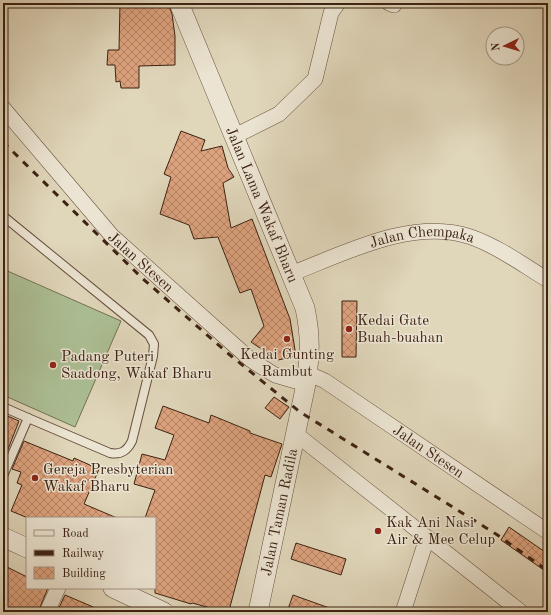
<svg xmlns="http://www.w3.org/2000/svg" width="551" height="615" font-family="'Old Standard TT',serif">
	<defs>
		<pattern id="building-cross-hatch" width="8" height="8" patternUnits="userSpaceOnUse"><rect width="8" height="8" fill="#dda37e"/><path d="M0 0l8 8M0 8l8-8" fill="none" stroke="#b48466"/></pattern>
	</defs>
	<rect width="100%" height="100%" fill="#e0d6ba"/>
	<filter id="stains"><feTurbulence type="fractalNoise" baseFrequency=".005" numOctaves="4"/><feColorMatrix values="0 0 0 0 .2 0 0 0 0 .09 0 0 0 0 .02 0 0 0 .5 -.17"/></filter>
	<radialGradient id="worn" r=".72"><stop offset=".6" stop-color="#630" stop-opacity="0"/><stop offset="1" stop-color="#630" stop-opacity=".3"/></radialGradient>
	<polygon fill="#acbf95" stroke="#747054" points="3,269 121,321 75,427 3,395"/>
	<g fill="url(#building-cross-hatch)" stroke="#3d2213">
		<polygon points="120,3 168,3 172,14 175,36 175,65 139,66 139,88 121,88 120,81 116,82 115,65 107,65 108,50 119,50"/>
		<polygon points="181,131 205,140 201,151 222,146 228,168 234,177 223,183 231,228 252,219 290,319 296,356 278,360 251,342 264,326 251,289 240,293 218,237 194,239 189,225 160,214 171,177 164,174"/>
		<polygon points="342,301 357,301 356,357 342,357"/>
		<polygon points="274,397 289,407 280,419 265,408"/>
		<polygon points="163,406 209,423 211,415 250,431 250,433 282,444 271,477 265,475 230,607 222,611 192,603 191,604 155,593 155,518 145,518 155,490 134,484 142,454 165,460 174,435 155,428"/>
		<polygon points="3,414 19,421 3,462"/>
		<polygon points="24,441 73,461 74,458 99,469 84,504 117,518 28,518 11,511 22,485 17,483 21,472 12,469"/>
		<polygon points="509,527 548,554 548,573 501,540"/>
		<polygon points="296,543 346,559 341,575 291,559"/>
		<polygon points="3,565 27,577 27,588 48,588 38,612 3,612"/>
		<polygon points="65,595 105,612 57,612"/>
		<polygon points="293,595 335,610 335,612 296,612 288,609"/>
	</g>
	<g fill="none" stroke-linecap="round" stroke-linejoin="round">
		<g stroke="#664f3d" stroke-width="10">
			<g id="service">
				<path d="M3,216L149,335L154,344L153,356L132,441C127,451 121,455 110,453L28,418"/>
				<polyline points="3,407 28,418 3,476"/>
			</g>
		</g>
		<g stroke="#664f3d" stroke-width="16">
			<g id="minor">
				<polyline points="389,3 394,5"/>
				<path id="s1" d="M3,108L112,236L251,360L275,375L306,384"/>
				<polyline points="235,136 279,114 315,79 331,13 338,3"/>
				<path id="s2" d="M291,274C345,253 413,217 471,237C499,247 523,265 548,280"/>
				<path id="s3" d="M307,373L325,381L548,532"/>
				<polyline points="296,434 521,612"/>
				<polyline points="47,612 58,588"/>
				<polyline points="403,612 427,538"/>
			</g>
		</g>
		<g stroke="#664f3d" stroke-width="20">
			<g id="tertiary">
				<path id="s4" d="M179,3L305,308C311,337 310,355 306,384L258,612"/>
				<polyline points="3,537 27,548"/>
				<polyline points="113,588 164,612"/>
			</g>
		</g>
		<use href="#service" stroke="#ebe4d2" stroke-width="8"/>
		<use href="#minor" stroke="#ebe4d2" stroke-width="15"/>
		<use href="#tertiary" stroke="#ebe4d2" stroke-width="19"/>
		<polyline stroke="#3d2213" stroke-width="3" stroke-dasharray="7 7" stroke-linecap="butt" points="3,142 142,278 230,355 300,412 496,534 548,571"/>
	</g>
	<g fill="#8f2418" stroke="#ebe4d2" stroke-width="1.5">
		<circle cx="349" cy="329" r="4"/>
		<circle cx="287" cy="339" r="4"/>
		<circle cx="53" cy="365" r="4"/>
		<circle cx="35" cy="478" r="4"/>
		<circle cx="378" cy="531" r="4"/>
	</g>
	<g text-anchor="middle" stroke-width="3" stroke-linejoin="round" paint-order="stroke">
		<g font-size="15" fill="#3d2213" stroke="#ebe4d2">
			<text dy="5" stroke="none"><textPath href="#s4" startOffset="218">Jalan Lama Wakaf Bharu</textPath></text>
			<text dy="5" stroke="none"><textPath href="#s2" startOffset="138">Jalan Chempaka</textPath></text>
			<text dy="5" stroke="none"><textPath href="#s1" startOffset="207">Jalan Stesen</textPath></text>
			<text dy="5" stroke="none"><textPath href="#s3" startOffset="145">Jalan Stesen</textPath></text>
			<text transform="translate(279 512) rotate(-78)" y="5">Jalan Taman Radila</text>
		</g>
		<g font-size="15" fill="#3d2213" stroke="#ebe4d2" text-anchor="start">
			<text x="357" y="325">Kedai Gate<tspan x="357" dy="17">Buah-buahan</tspan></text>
			<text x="287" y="359" text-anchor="middle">Kedai Gunting<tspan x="287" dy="17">Rambut</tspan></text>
			<text x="61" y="361">Padang Puteri<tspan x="61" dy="17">Saadong, Wakaf Bharu</tspan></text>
			<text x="43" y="474">Gereja Presbyterian<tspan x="43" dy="17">Wakaf Bharu</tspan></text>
			<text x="386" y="527">Kak Ani Nasi<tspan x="386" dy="17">Air &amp; Mee Celup</tspan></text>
		</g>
	</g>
	<rect width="551" height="615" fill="none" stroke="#e0d6ba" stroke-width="16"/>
	<rect x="4" y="4" width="543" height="607" fill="none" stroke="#3d2213" stroke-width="2"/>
	<rect x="8" y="8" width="535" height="599" fill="none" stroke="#3d2213"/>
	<rect x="26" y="517" width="130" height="72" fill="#ebe4d2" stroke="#a59686"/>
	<rect x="34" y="530" width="20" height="6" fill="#ebe4d2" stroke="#a59686"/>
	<text x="62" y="537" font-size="12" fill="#3d2213">Road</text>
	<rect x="34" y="550" width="20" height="6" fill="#3d2213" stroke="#a59686"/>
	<text x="62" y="557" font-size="12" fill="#3d2213">Railway</text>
	<rect x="34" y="567" width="20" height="12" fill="url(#building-cross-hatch)" stroke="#a59686"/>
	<text x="62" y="577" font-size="12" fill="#3d2213">Building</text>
	<g transform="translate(505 46) rotate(265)"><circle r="19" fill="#ebe4d2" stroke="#a59686"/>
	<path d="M0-3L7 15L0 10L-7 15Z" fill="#8f2418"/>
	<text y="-6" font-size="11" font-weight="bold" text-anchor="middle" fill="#3d2213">N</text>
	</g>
	<rect width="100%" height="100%" filter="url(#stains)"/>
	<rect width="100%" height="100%" fill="url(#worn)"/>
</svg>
